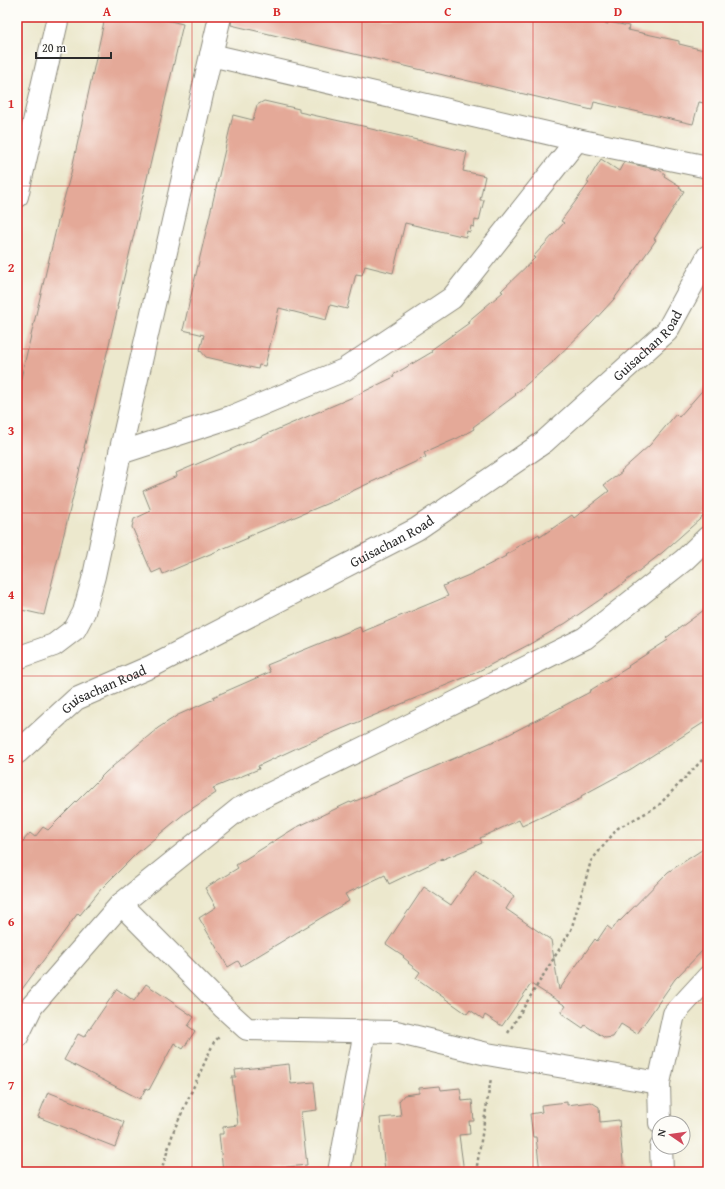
<svg xmlns="http://www.w3.org/2000/svg" width="725" height="1189" font-family="'Gentium Book Plus',serif">
	<rect width="100%" height="100%" fill="#fdfcf7"/>
	<filter id="ink" filterUnits="userSpaceOnUse"><feTurbulence type="fractalNoise" baseFrequency=".025" numOctaves="2"/><feDisplacementMap in="SourceGraphic" scale="8" xChannelSelector="R" yChannelSelector="G"/><feConvolveMatrix kernelMatrix="1 2 1 2 8 2 1 2 1" color-interpolation-filters="sRGB"/></filter>
	<filter id="wash" filterUnits="userSpaceOnUse"><feTurbulence type="fractalNoise" baseFrequency=".012" numOctaves="4" result="noise"/><feDisplacementMap in="SourceGraphic" scale="16" xChannelSelector="R" yChannelSelector="G"/><feGaussianBlur stdDeviation="0.9" result="paint"/><feColorMatrix in="noise" values="0 0 0 0 0 0 0 0 0 0 0 0 0 0 0 0 0 1.4 0 .05"/><feComposite in="paint" operator="in"/></filter>
	<g filter="url(#wash)">
		<rect width="100%" height="100%" fill="#ece8cd"/>
		<g id="blocks">
			<g fill="#e4a998">
				<polygon points="105,17 153,17 183,24 117,307 118,307 84,448 85,448 44,615 17,609 17,395 58,221 71,173"/>
				<polygon points="232,17 581,17 608,24 608,22 629,26 628,30 679,41 679,44 708,51 708,104 699,102 693,124 594,102 592,110 231,25"/>
				<polygon points="264,101 299,109 299,112 367,127 367,128 467,152 463,171 485,176 480,200 484,200 479,221 475,220 474,227 471,226 470,232 467,231 466,237 405,223 393,273 365,266 362,275 356,274 347,309 330,305 326,320 279,308 265,366 259,365 258,369 206,357 200,350 204,335 183,330 233,115 253,120 257,105"/>
				<polygon points="601,159 619,171 624,162 659,170 665,174 664,176 680,186 679,188 684,191 654,239 656,240 614,299 592,323 553,361 553,362 515,394 516,395 473,427 474,429 458,438 424,453 426,457 337,498 338,499 247,537 248,538 163,574 161,569 152,573 132,527 134,519 151,511 143,491 177,476 176,473 353,397 394,377 393,375 432,352 431,350 469,323 467,322 503,292 501,291 535,258 533,257 564,223 561,221 589,183 587,182"/>
				<polygon points="708,384 708,512 663,552 617,588 566,623 530,644 473,674 301,746 258,766 259,769 213,788 216,793 185,813 137,853 101,889 80,915 78,913 17,996 17,848 30,833 35,837 43,827 48,830 106,772 158,728 178,715 214,699 213,697 270,672 267,665 360,627 362,632 448,596 443,586 469,575 506,556 505,555 516,549 515,548 539,534 540,537 572,515 574,518 609,491 604,485 622,472 621,471 650,445 676,414 679,417"/>
				<polygon points="708,607 708,720 631,769 581,796 582,798 550,813 522,826 519,820 480,838 482,843 441,860 443,858 389,884 385,875 345,894 349,901 241,966 238,961 228,967 199,918 216,907 205,888 238,868 236,865 295,828 350,802 351,803 506,736 590,692 589,691 629,667 628,666 668,640 666,638"/>
				<polygon points="708,846 708,945 675,979 637,1034 621,1024 613,1037 605,1038 585,1025 583,1028 561,1013 566,1006 531,984 502,1026 485,1015 483,1019 470,1010 467,1014 416,978 420,972 408,963 409,962 403,957 404,956 386,944 424,887 451,905 476,870 514,896 506,909 551,940 559,990 595,939 597,941 607,926 612,930 619,920 620,921 668,872"/>
				<polygon points="146,984 194,1017 188,1026 195,1031 183,1049 174,1043 149,1090 146,1088 140,1099 64,1060 78,1034 84,1037 117,989 134,1001"/>
				<polygon points="289,1064 291,1084 314,1082 317,1110 301,1112 307,1165 241,1172 223,1172 219,1134 223,1134 223,1127 238,1125 232,1077 236,1077 235,1070"/>
				<polygon points="440,1086 441,1090 460,1088 462,1101 472,1100 474,1121 469,1121 470,1134 459,1135 464,1172 385,1172 380,1118 401,1116 399,1101 404,1095 419,1093 419,1088"/>
				<polygon points="48,1092 124,1122 115,1147 38,1117"/>
				<polygon points="567,1102 567,1105 591,1102 599,1107 600,1122 619,1120 624,1172 540,1172 536,1137 533,1137 530,1114 542,1112 541,1105"/>
			</g>
		</g>
	</g>
	<g filter="url(#ink)">
		<use href="#blocks" fill-opacity="0" stroke="#8c8a7c" stroke-width="1"/>
		<g fill="none" stroke-linecap="round" stroke-linejoin="round">
			<g stroke="#8c8a7c" stroke-width="24">
				<g id="minor">
					<polyline points="211,55 220,17"/>
					<polyline points="17,196 58,17"/>
					<polyline points="120,453 231,417 344,370 452,298 577,140"/>
					<polyline points="17,658 54,645 75,629 84,612 94,576 120,453 211,55 577,140 708,167"/>
					<path id="s1" d="M17,753L76,699L152,666L417,529L544,442L667,331L708,256"/>
					<polyline points="121,904 224,1008 247,1029 396,1032 487,1054 659,1083"/>
					<polyline points="17,1037 32,1006 121,904 239,809 400,730 585,638 684,560 708,537"/>
					<polyline points="660,1123 659,1083 674,1014 708,977"/>
					<polyline points="661,1147 662,1172"/>
					<polyline points="339,1172 365,1031"/>
				</g>
			</g>
			<g stroke="#8c8a7c" stroke-width="2.5" stroke-dasharray="3 3" stroke-linecap="butt">
				<polyline points="508,1033 571,930 591,861 618,828 657,807 708,754"/>
				<polyline points="161,1172 174,1130 214,1042 220,1036"/>
				<polyline points="476,1172 491,1078"/>
			</g>
			<use href="#minor" stroke="#fff" stroke-width="22"/>
		</g>
	</g>
	<path fill="none" stroke="#d62828" stroke-width="1" stroke-opacity="0.55" d="M192,17V1172M362,17V1172M533,17V1172M17,186H708M17,349H708M17,513H708M17,676H708M17,840H708M17,1003H708"/>
	<g text-anchor="middle" stroke-width="3" stroke-linejoin="round" paint-order="stroke">
		<g font-size="14" fill="#2b2b2b" stroke="#fdfcf7">
			<text dy="5" stroke="none"><textPath href="#s1" startOffset="757">Guisachan Road</textPath></text>
			<text dy="5" stroke="none"><textPath href="#s1" startOffset="433">Guisachan Road</textPath></text>
			<text dy="5" stroke="none"><textPath href="#s1" startOffset="109">Guisachan Road</textPath></text>
		</g>
	</g>
	<rect width="725" height="1189" fill="none" stroke="#fdfcf7" stroke-width="44"/>
	<g transform="translate(671 1135) rotate(283)"><circle r="19" fill="#fdfcf7" stroke="#a9a8a5"/>
	<path d="M0-3L7 15L0 10L-7 15Z" fill="#d1495b"/>
	<text y="-6" font-size="11" font-weight="bold" text-anchor="middle" fill="#2b2b2b">N</text>
	</g>
	<path d="M36 52v6h75v-6" fill="none" stroke="#2b2b2b" stroke-width="2"/>
	<text x="42" y="52" font-size="12" fill="#2b2b2b" stroke="#fdfcf7" stroke-width="3" paint-order="stroke">20 m</text>
	<rect x="22" y="22" width="681" height="1145" fill="none" stroke="#d62828" stroke-width="1.5"/>
	<g font-size="13" text-anchor="middle" font-weight="bold" fill="#d62828">
		<text x="107" y="16">A</text>
		<text x="277" y="16">B</text>
		<text x="448" y="16">C</text>
		<text x="618" y="16">D</text>
		<text x="11" y="108">1</text>
		<text x="11" y="272">2</text>
		<text x="11" y="435">3</text>
		<text x="11" y="599">4</text>
		<text x="11" y="763">5</text>
		<text x="11" y="926">6</text>
		<text x="11" y="1090">7</text>
	</g>
</svg>
